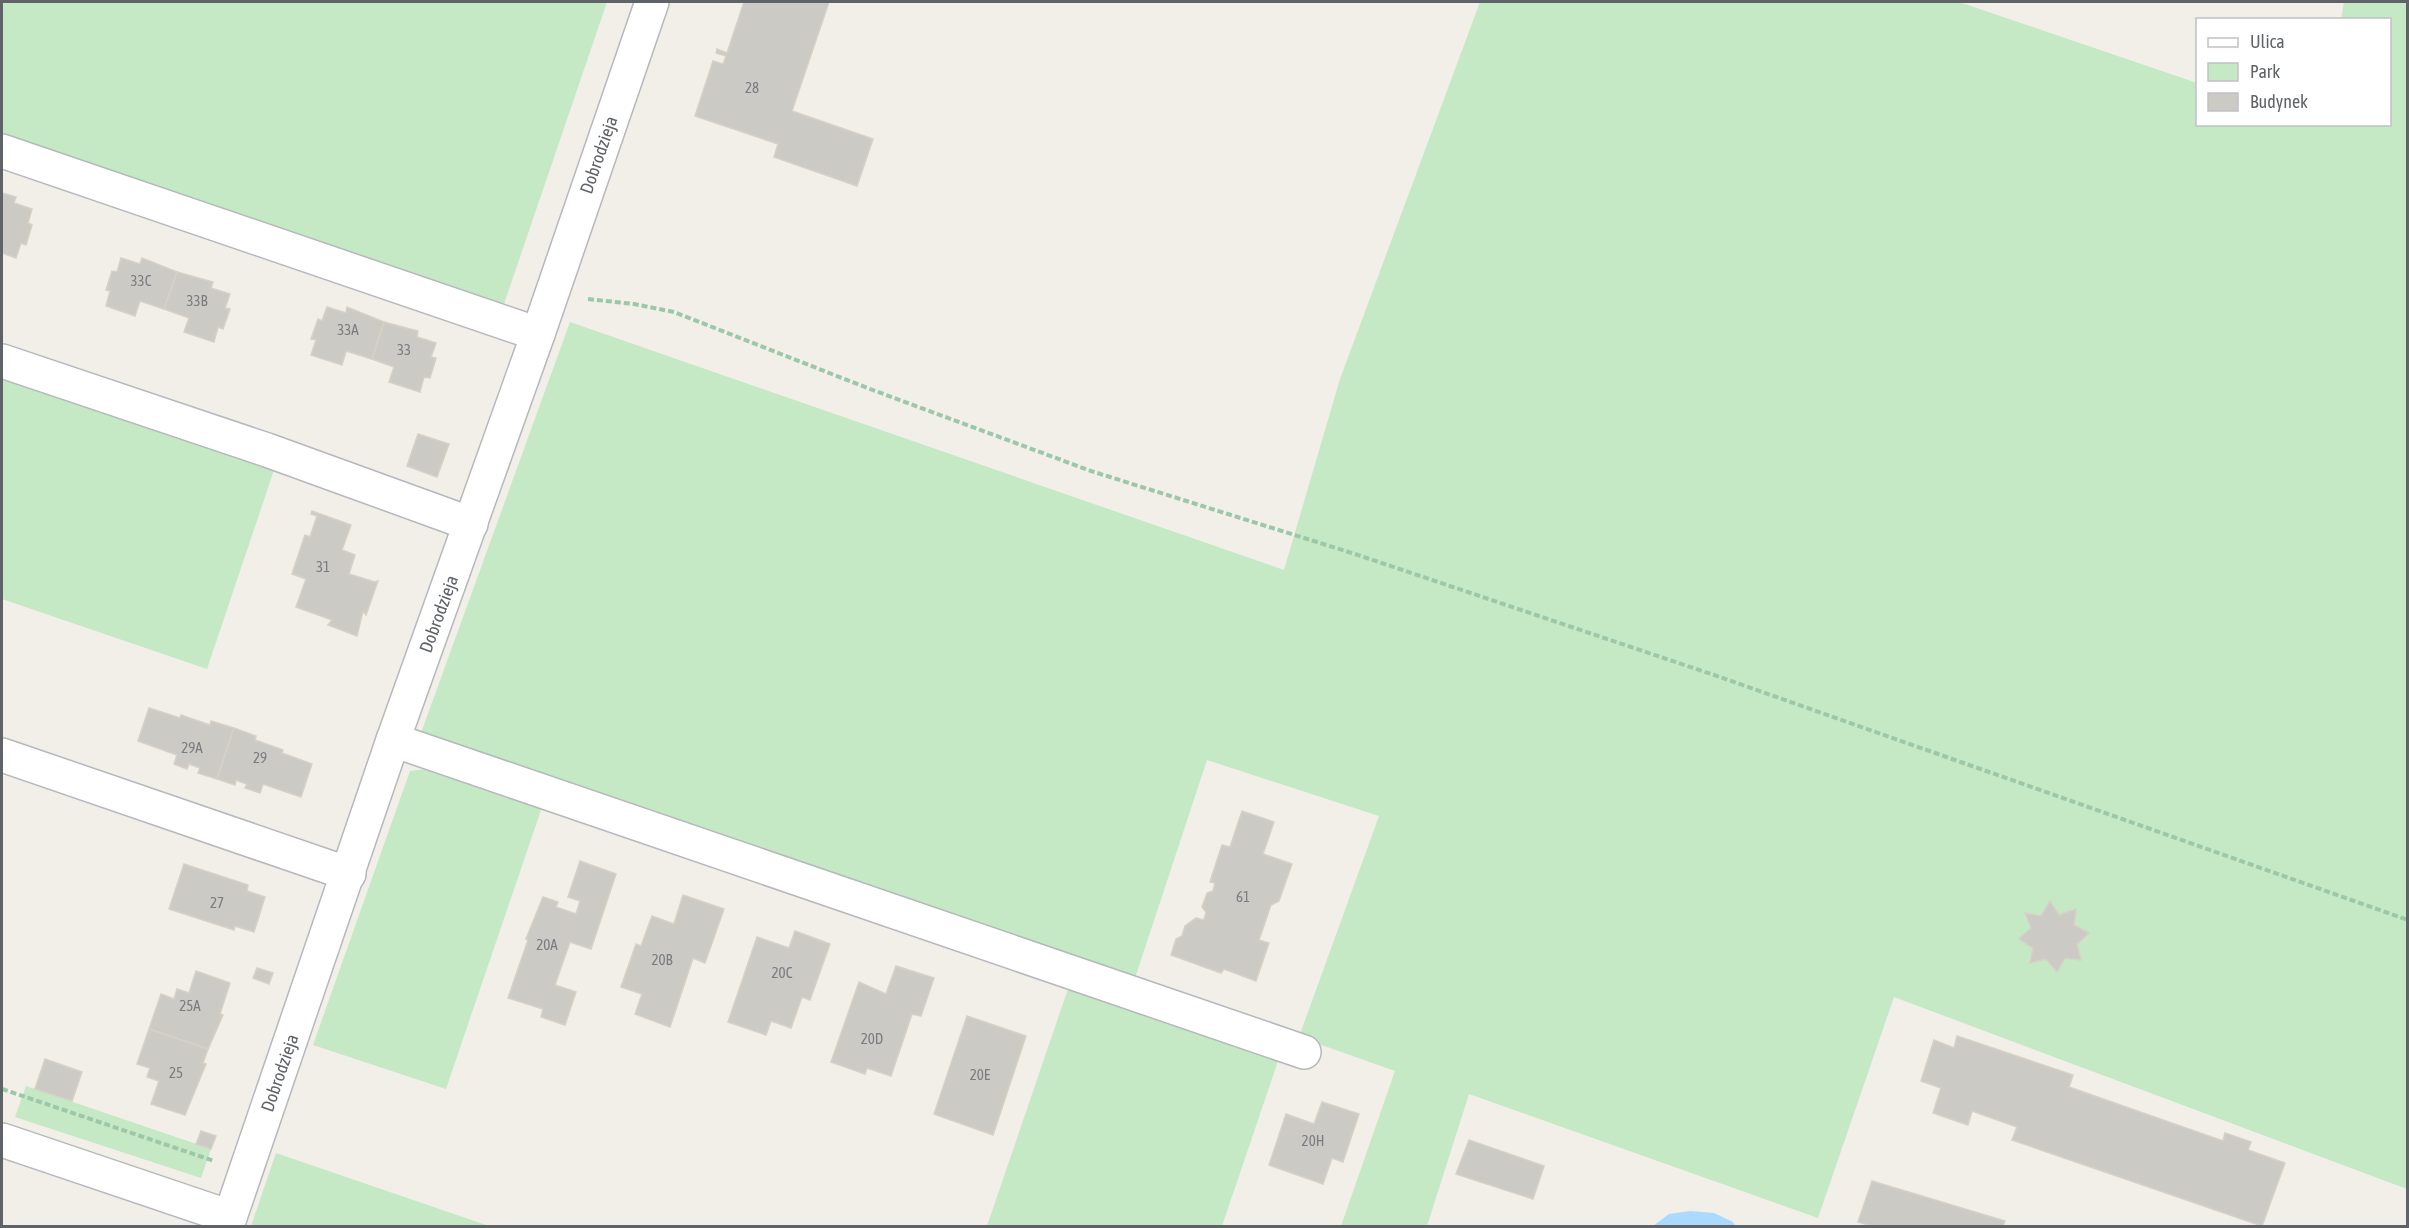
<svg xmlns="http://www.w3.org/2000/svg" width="2409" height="1228" font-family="'Asap Condensed',sans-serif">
	<rect width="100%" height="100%" fill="#f1efe8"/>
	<g fill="#c5e8c5">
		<polygon points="2,2 607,2 504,304 2,135"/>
		<polygon points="1480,2 1959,2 2197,83 2198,124 2317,124 2325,127 2326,124 2390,124 2390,20 2341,19 2344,2 2407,2 2407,1189 1894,997 1818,1218 1469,1094 1427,1226 1341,1226 1395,1071 1299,1037 1379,816 1207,760 1134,981 421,733 570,322 1284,570 1340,379"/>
		<polygon points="2,377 274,470 207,669 2,599"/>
		<polygon points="424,769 542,807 446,1089 313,1045 410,771"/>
		<polygon points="1069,986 1279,1058 1222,1226 987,1226"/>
		<polygon points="26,1086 211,1149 201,1178 15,1117"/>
		<polygon points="276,1153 489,1226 251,1226"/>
	</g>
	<polygon fill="#aadaff" points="1690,1211 1714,1213 1733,1222 1735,1226 1653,1226 1669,1214"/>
	<g fill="#cccac5" stroke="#d6d1c6" stroke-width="1.5">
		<polygon points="744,2 829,2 792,111 873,139 857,186 774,157 778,144 695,116 713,61 723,64 726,56 716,53 717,49 727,53"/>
		<polygon points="2,193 16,197 14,203 32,209 28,223 32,225 26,245 21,243 16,258 2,253"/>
		<polygon points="121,258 140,264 142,258 177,272 164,309 140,301 135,316 106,306 110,291 106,290 112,271 117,272"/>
		<polygon points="177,272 213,282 211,288 230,294 225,308 230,309 223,329 218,327 214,342 184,332 189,318 164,309"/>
		<polygon points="327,307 346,313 347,307 384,322 372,359 346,351 342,365 311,355 316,340 311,339 318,319 322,321"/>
		<polygon points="384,322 418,331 417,337 436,343 431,357 436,358 430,378 424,377 420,392 389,382 394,367 372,359"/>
		<polygon points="418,434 449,444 437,477 407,466"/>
		<polygon points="312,511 351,525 342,550 355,555 349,574 375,582 378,581 366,615 363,611 357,636 328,625 332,620 296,607 306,579 292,574 305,535 310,537 317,516 311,514"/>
		<polygon points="149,708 180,718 181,715 210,725 211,721 234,728 217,779 198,773 200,768 189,764 187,769 174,764 177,755 138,741"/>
		<polygon points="234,728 256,736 255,740 283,750 282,753 312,764 301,797 263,784 260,793 245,788 247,784 236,780 235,785 217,779"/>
		<polygon points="1242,811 1274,822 1263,854 1292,864 1279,901 1271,905 1259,940 1269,943 1256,981 1224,969 1221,973 1171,955 1176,939 1182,936 1185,926 1196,918 1204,920 1206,912 1202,907 1207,893 1213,891 1215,883 1210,882 1222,845 1230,847"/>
		<polygon points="580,861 616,874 591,949 570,942 555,985 576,992 565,1025 541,1017 543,1009 508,998 528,940 526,939 543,897 558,902 556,907 576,914 580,901 568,897"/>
		<polygon points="184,864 248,885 247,891 265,897 254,932 235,926 234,930 169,909"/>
		<polygon points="683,895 724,909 705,963 693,958 670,1027 635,1014 642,994 621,987 636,944 641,946 652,916 674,924"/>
		<polygon points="2050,901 2059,915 2076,909 2074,925 2089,933 2077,944 2081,960 2065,958 2057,972 2046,959 2030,963 2033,948 2019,939 2031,928 2025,913 2041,916"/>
		<polygon points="795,931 830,944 810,1000 802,997 791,1028 771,1021 766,1035 728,1022 757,937 789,948"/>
		<polygon points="896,966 934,978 921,1016 912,1014 891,1076 867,1068 865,1074 831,1062 859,982 886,994"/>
		<polygon points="257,968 273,973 269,984 253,978"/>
		<polygon points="196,971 230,983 220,1014 223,1015 208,1049 149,1029 161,994 174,999 177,989 189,993"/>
		<polygon points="967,1016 1026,1036 993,1135 934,1114"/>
		<polygon points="149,1029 208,1049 203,1063 206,1064 185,1115 151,1104 159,1081 147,1077 150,1068 137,1064"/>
		<polygon points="1957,1036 2073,1075 2069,1087 2223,1141 2225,1133 2251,1142 2248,1150 2285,1163 2262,1226 2012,1140 2017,1127 1972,1111 1968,1125 1933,1113 1941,1088 1921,1081 1934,1040 1954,1048"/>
		<polygon points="45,1059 82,1072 72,1101 35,1089"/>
		<polygon points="1322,1102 1359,1114 1343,1162 1332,1158 1323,1184 1269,1165 1286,1114 1314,1124"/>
		<polygon points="201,1131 216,1136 211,1149 196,1144"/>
		<polygon points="1469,1140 1544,1166 1533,1199 1456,1174"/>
		<polygon points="1872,1181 2005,1221 2003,1226 1872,1226 1858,1222"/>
	</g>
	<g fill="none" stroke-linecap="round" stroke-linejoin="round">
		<g stroke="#b5b8bc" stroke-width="36">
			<g id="minor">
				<polyline points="2,151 538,334"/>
				<polyline points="2,361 267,450 471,524"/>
				<polyline points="393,740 1304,1052"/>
				<polyline points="2,755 349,874"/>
				<polyline points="2,1140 230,1217"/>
				<polyline points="227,1226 393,740 538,334 652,2"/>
			</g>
		</g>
		<g stroke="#9cc7a9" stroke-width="4" stroke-dasharray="6 3" stroke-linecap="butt">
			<polyline points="588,299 634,304 674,312 870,389 1091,471 1355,554 1720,677 2408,920"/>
			<polyline points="2,1089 214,1161"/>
		</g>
		<use href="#minor" stroke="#fff" stroke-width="33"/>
	</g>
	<g text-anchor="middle" stroke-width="6" stroke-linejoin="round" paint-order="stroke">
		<g font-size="15" fill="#7a7d7f">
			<text x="752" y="93">28</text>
			<text x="141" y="286">33C</text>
			<text x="197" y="306">33B</text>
			<text x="348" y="335">33A</text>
			<text x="404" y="355">33</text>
			<text x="323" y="572">31</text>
			<text x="192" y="753">29A</text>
			<text x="260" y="763">29</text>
			<text x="1243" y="902">61</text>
			<text x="217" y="908">27</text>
			<text x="547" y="950">20A</text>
			<text x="662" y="965">20B</text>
			<text x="782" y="978">20C</text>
			<text x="190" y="1011">25A</text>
			<text x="872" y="1044">20D</text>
			<text x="176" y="1078">25</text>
			<text x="980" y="1080">20E</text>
			<text x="1313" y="1146">20H</text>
		</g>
		<g font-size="18" fill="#5f6368" stroke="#fff">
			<text transform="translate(599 155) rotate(-71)" y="6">Dobrodzieja</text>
			<text transform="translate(439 614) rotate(-70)" y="6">Dobrodzieja</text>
			<text transform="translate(280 1073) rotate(-71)" y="6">Dobrodzieja</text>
		</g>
	</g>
	<rect width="2409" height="1228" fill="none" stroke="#5f6368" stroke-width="6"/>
	<rect x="2196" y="18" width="195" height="108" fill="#ffffff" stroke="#bfc1c3" stroke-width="1.5"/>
	<rect x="2208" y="38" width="30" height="9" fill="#ffffff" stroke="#bfc1c3" stroke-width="1.5"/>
	<text x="2250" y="48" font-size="18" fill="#5f6368">Ulica</text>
	<rect x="2208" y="63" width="30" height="18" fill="#c5e8c5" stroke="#bfc1c3" stroke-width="1.5"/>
	<text x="2250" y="78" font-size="18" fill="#5f6368">Park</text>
	<rect x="2208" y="93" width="30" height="18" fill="#cccac5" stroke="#bfc1c3" stroke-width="1.5"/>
	<text x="2250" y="108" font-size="18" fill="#5f6368">Budynek</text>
</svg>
